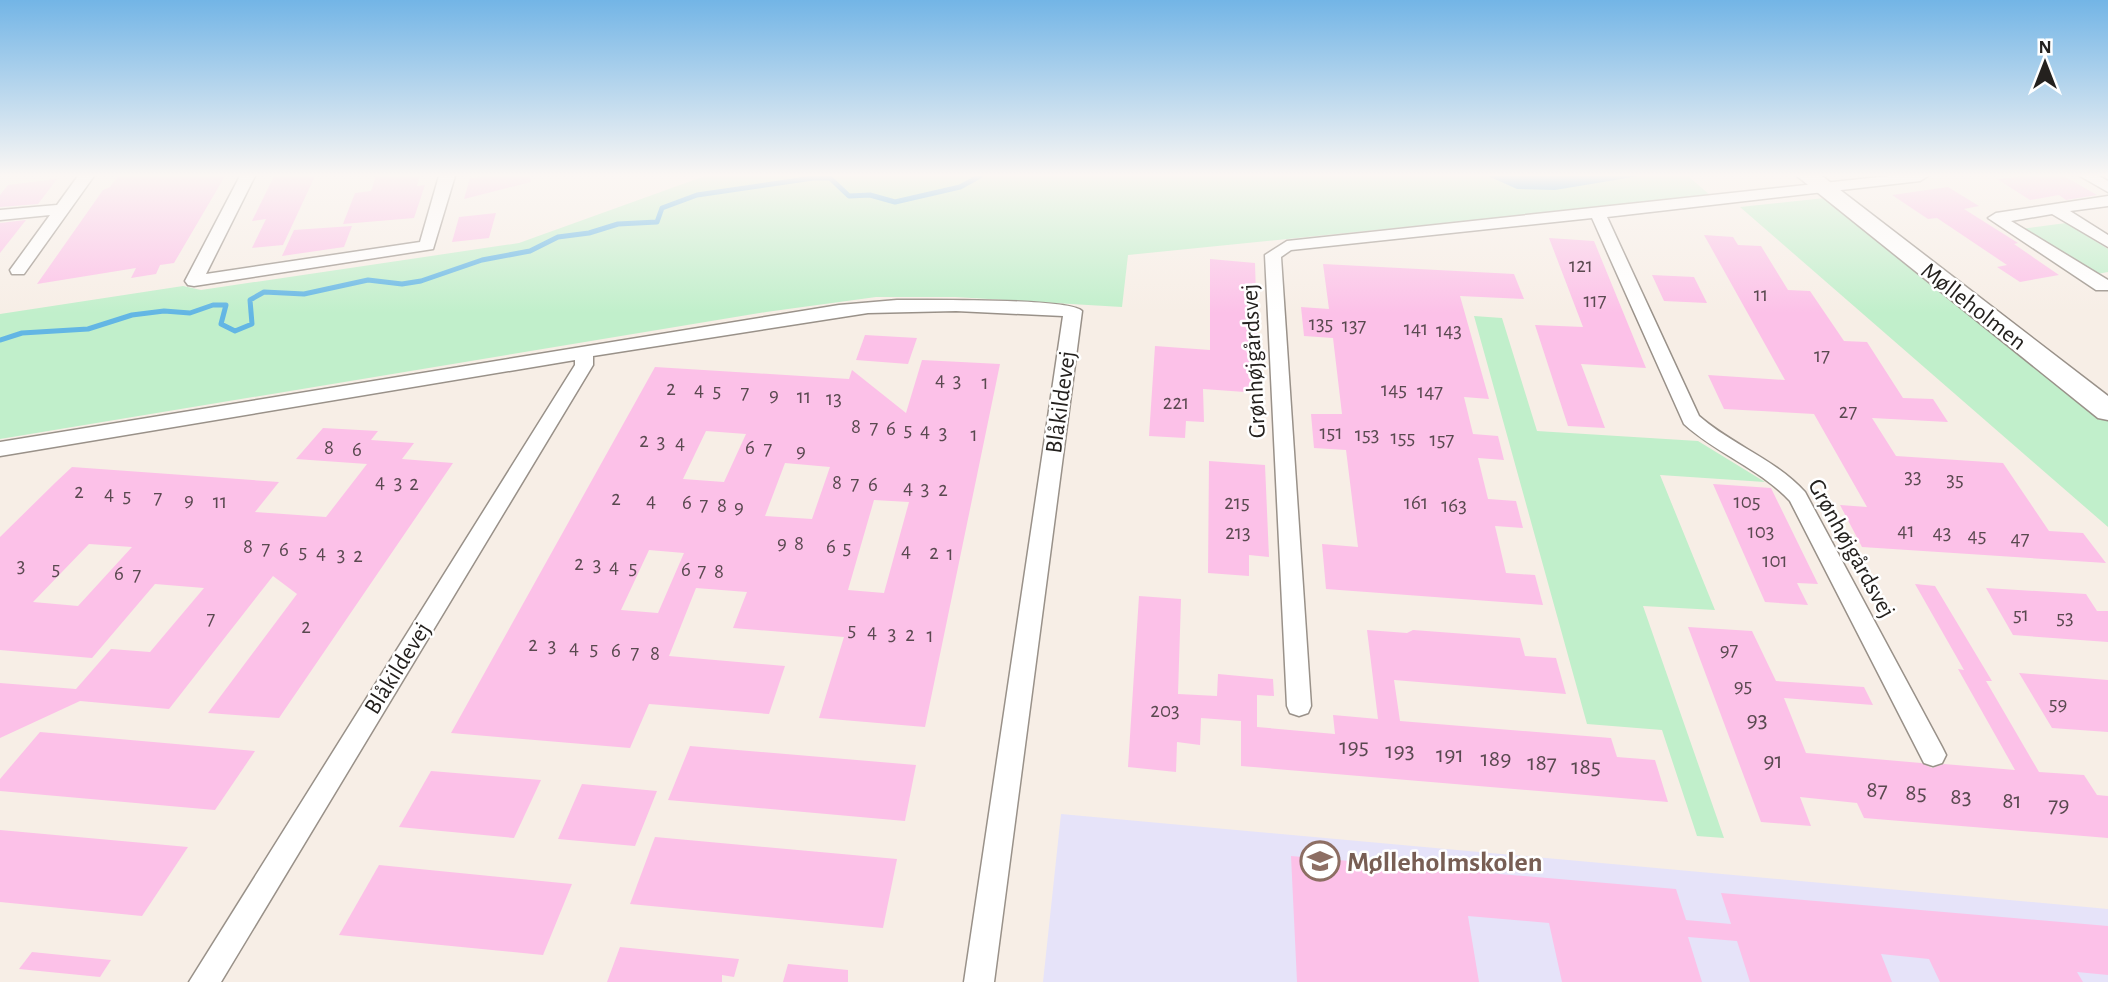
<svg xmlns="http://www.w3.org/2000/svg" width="2108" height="982" font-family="'Alegreya Sans',sans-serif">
	<rect width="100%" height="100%" fill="#f7eee6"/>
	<polygon fill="#e6e3f9" points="1061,814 2108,909 2108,982 1043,982"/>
	<g fill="#c1efcb">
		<polygon points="705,176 1688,176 1711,196 1128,255 1122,307 955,297 876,297 766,312 0,439 0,314 183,286 201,290 519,243"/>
		<polygon points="1825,198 2108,421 2108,527 1740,207"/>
		<polygon points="2066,223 2108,249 2108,272 2092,275 2021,229"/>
		<polygon points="1474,316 1502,318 1537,431 1698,441 1765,482 1660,475 1715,610 1643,606 1724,838 1697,836 1662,730 1587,724"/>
	</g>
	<polygon fill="#63b6e4" points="1488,176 1639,176 1555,190 1517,189"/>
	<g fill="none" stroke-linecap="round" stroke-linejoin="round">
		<polyline stroke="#63b6e4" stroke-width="5" points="0,340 22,333 88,329 132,315 164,311 190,313 213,305 226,305 221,324 235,331 252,324 250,300 264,292 304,294 368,280 402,284 421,281 482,260 530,251 558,237 589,233 618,224 657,222 662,208 697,195 813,178 830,178 849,196 870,195 895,202 960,187 980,176"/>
	</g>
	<g fill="#fcc1e8" fill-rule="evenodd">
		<polygon points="118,176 225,176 174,263 160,265 156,274 131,278 136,268 37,284 103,190 110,187"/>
		<polygon points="274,176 315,176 283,245 252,248 266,219 252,221"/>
		<polygon points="376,176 420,176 417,186 425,185 414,218 343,224 355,193 371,191"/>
		<polygon points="488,176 530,176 531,182 464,199 470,178"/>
		<polygon points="2024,176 2064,176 2097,195 2066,200 2059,195 2030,200 1997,179"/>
		<polygon points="57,179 38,204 0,207 0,195 8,185"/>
		<polygon points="1948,187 1979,206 1964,209 2018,243 2014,244 2059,275 2020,282 1997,267 2007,265 1937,218 1928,219 1892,195"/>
		<polygon points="496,213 489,238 452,242 459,217"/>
		<polygon points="26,220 0,253 0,223"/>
		<polygon points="352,226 344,247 282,256 294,230"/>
		<polygon points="1704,235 1733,237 1738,245 1761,246 1788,290 1810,291 1844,341 1867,342 1903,398 1933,399 1948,422 1872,418 1896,456 2003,463 2049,531 2083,533 2106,563 1862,547 1840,505 1867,507 1814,414 1724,409 1708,375 1785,380"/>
		<polygon points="1549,238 1594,241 1646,368 1581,364 1605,428 1568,426 1535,325 1583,327"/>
		<polygon points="1210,259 1255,263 1259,393 1203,389 1204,422 1186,421 1185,438 1149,436 1155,346 1210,350"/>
		<polygon points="1323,264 1514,274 1524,299 1460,296 1489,399 1464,397 1473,434 1498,436 1504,460 1478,458 1488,499 1516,501 1523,528 1495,526 1506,573 1535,575 1543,605 1326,589 1322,544 1358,547 1346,450 1314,448 1311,414 1342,414 1333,338 1304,336 1301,307 1329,309"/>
		<polygon points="1652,275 1694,277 1707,303 1664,301"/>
		<polygon points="865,335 917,338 908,364 856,360"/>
		<path d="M922,360L1000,364L925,727L819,718L844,637L733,628L747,592L696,588L669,656L785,666L769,714L649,704L630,748L451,733L655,367L849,379L852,370L906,413ZM706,431L746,434L724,482L683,479ZM785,463L830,467L812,519L765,516ZM874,500L909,502L884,593L848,590ZM649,550L684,553L658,613L621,610Z"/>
		<path d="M323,428L378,431L371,440L414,443L402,459L453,463L279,718L208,713L297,594L273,576L169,709L80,701L0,738V683L76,689L111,649L150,652L204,588L155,584L92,658L0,650V537L56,482L72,467L279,482L255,512L326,517L367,464L296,459ZM89,544L132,547L78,606L33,602Z"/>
		<polygon points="1209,461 1265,465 1269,557 1249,555 1249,576 1208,573"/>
		<polygon points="1713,484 1771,488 1818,584 1797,583 1808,605 1765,602"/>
		<polygon points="1915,584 1935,586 1992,681 1986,681 2039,772 2084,775 2097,795 2108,796 2108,838 1864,818 1857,803 1800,797 1811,826 1761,822 1688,627 1752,631 1776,681 1864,687 1873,705 1784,698 1806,753 1921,763 1932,768 1944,764 2015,770 1958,669 1964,670"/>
		<polygon points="1986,588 2086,594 2097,611 2108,611 2108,642 2013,635"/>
		<polygon points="1139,596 1181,599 1178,694 1217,696 1218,674 1273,679 1274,696 1257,695 1257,727 1335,734 1333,715 1378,719 1367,630 1407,633 1413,630 1520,638 1525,656 1556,658 1566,694 1394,680 1400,721 1611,738 1617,757 1655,760 1668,802 1241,766 1241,721 1201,718 1200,745 1177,742 1176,772 1128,767"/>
		<polygon points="2019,673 2108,680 2108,732 2052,728"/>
		<polygon points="40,732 255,751 215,810 0,791 0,779"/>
		<polygon points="690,746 916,765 905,821 668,800"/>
		<polygon points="431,771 541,780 514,838 399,827"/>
		<polygon points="582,784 657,791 635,846 558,839"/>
		<polygon points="0,830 188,847 142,916 0,902"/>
		<polygon points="655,837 897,859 883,928 630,904"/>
		<polygon points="1291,856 1676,889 1686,920 1731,924 1721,893 2108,926 2108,975 2077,972 2083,982 1940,982 1929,959 1881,954 1892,982 1750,982 1737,941 1688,937 1702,982 1562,982 1549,923 1468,916 1479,982 1297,982"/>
		<polygon points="379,865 572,884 543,955 339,935"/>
		<polygon points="620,947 739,959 734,977 722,975 722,982 607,982"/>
		<polygon points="32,952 111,960 100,977 19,969"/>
		<polygon points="788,964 848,970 848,982 783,982"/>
	</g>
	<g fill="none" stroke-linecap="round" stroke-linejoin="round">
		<g stroke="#999189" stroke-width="3">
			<g id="street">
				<polygon points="78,176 94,176 24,274 12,274 10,270 50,215 0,220 0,210 57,205"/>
				<polygon points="240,176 255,176 206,274 420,242 439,176 455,176 433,249 194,286 188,285 185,281"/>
				<path d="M1888,176H1928L1920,181L1607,217L1699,416C1732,445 1775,459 1805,492L1942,747L1946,755L1942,763L1933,766L1924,763L1790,501C1759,468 1717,454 1684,424L1592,218L1291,250L1281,257L1311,706L1308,713L1299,716L1290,713L1287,706L1265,255L1287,241Z"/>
				<polygon points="2080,176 2099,176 2108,181 2108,192"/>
				<polygon points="2108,196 2108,206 2070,211 2108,235 2108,247 2052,214 2011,221 2108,280 2108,290 2096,290 1988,218 1996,213"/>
				<path d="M897,300C923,300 1071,298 1082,311L994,982H964L1063,316L956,311L868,313L593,356V365L221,982H189L575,365V360L0,456V442L839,305Z"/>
			</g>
		</g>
		<g stroke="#999189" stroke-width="3">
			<polygon id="secondary" points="1797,176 1822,176 2108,396 2108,420 2098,418"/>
		</g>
		<use href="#street" fill="#fff" fill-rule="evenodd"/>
		<use href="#secondary" fill="#fff" fill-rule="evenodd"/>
	</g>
	<linearGradient id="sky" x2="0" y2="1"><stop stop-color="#73b5e6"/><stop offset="0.56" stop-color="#fbf7f4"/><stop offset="1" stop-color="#fbf7f4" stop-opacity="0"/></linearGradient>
	<rect width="2108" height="313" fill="url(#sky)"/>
	<defs>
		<g id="school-ring" transform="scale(2.0125)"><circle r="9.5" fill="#fff" stroke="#8d6e63" stroke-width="1.5"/><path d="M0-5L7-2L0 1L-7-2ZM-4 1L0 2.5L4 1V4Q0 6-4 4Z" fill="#8d6e63"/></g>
	</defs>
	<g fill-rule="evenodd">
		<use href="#school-ring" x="1320" y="861"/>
	</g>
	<g text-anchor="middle" stroke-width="5" stroke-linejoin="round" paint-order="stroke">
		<g font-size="21" fill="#5a4950">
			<text x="1581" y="272">121</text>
			<text x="1761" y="301">11</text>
			<text x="1595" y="307">117</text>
			<text x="1321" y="330">135</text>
			<text x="1354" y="332">137</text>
			<text x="1416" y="335">141</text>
			<text x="1449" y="337">143</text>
			<text x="1822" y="362">17</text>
			<text x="940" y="386">4</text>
			<text x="957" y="387">3</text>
			<text x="985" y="389">1</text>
			<text x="671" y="395">2</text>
			<text x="699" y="396">4</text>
			<text x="1394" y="396">145</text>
			<text x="717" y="397">5</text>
			<text x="1430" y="398">147</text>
			<text x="745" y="399">7</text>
			<text x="774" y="401">9</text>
			<text x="804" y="403">11</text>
			<text x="834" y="405">13</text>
			<text x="1176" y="409">221</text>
			<text x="1848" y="418">27</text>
			<text x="856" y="433">8</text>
			<text x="874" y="434">7</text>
			<text x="891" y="435">6</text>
			<text x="908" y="436">5</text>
			<text x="925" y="437">4</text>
			<text x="943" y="439">3</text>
			<text x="1331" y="439">151</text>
			<text x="974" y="441">1</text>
			<text x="1367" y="441">153</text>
			<text x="1403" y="444">155</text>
			<text x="1442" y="446">157</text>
			<text x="644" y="447">2</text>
			<text x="661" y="448">3</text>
			<text x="680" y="449">4</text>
			<text x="329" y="454">8</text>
			<text x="750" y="454">6</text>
			<text x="768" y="455">7</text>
			<text x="357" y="456">6</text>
			<text x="801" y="457">9</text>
			<text x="1913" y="483">33</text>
			<text x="1955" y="486">35</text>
			<text x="380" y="488">4</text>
			<text x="398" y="489">3</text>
			<text x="837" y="489">8</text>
			<text x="414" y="490">2</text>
			<text x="855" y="490">7</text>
			<text x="873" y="491">6</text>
			<text x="908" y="494">4</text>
			<text x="925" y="495">3</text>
			<text x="943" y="496">2</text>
			<text x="79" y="498">2</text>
			<text x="109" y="500">4</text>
			<text x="127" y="502">5</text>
			<text x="158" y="504">7</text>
			<text x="616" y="505">2</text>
			<text x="189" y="506">9</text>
			<text x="651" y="507">4</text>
			<text x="220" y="508">11</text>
			<text x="1747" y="508">105</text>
			<text x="687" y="509">6</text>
			<text x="1237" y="509">215</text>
			<text x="1416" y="509">161</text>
			<text x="704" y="511">7</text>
			<text x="722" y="512">8</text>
			<text x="1454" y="512">163</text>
			<text x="739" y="513">9</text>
			<text x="1906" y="537">41</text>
			<text x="1761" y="538">103</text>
			<text x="1238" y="539">213</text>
			<text x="1942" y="539">43</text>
			<text x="1977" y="542">45</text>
			<text x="2020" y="545">47</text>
			<text x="782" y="549">9</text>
			<text x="799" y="550">8</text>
			<text x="248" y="553">8</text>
			<text x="831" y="553">6</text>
			<text x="847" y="554">5</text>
			<text x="266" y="555">7</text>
			<text x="284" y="556">6</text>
			<text x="906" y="557">4</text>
			<text x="303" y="558">5</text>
			<text x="321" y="559">4</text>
			<text x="934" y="559">2</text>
			<text x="950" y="560">1</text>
			<text x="341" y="561">3</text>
			<text x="358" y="562">2</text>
			<text x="1775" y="567">101</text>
			<text x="579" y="570">2</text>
			<text x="597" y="571">3</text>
			<text x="21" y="572">3</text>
			<text x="614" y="573">4</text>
			<text x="633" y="574">5</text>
			<text x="56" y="575">5</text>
			<text x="686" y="576">6</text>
			<text x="702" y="577">7</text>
			<text x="719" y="578">8</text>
			<text x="119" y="580">6</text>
			<text x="137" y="581">7</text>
			<text x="2021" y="621">51</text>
			<text x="2065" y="624">53</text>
			<text x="211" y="625">7</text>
			<text x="306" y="633">2</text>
			<text x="852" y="636">5</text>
			<text x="872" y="638">4</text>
			<text x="892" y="640">3</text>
			<text x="910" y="641">2</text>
			<text x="930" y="642">1</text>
			<text x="533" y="651">2</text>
			<text x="552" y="652">3</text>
			<text x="574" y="654">4</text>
			<text x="594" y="655">5</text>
			<text x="1729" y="656">97</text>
			<text x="616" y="657">6</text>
			<text x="635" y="659">7</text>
			<text x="655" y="660">8</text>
			<text x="1743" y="692">95</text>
			<text x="2058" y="710">59</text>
			<text x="1165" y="717">203</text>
		</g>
		<g font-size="24" fill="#24211e" stroke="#fff">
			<text transform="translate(1974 306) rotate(38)" y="8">Mølleholmen</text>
			<text transform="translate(1253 361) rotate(-93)" y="8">Grønhøjgårdsvej</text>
			<text transform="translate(1060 402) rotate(-82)" y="8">Blåkildevej</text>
			<text transform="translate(1852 548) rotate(61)" y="8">Grønhøjgårdsvej</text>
			<text transform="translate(397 668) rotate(-58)" y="8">Blåkildevej</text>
		</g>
		<g font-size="24" fill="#5a4950">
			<text x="1757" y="727">93</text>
			<text x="1354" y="754">195</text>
			<text x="1400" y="758">193</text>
			<text x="1450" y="762">191</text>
			<text x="1496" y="766">189</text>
			<text x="1773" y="768">91</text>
			<text x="1542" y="770">187</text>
			<text x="1586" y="774">185</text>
			<text x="1877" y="797">87</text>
			<text x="1916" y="800">85</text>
			<text x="1961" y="804">83</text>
			<text x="2012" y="808">81</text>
			<text x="2059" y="812">79</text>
		</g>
		<g font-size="28" font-weight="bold" fill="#785e54" stroke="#fff" text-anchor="start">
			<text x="1347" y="871">Mølleholmskolen</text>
		</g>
	</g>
	<g transform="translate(2045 63)" stroke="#ffffff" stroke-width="5" paint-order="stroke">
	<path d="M0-5L12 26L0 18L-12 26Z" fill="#24211e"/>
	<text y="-10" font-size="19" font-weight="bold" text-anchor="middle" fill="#24211e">N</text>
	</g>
</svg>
